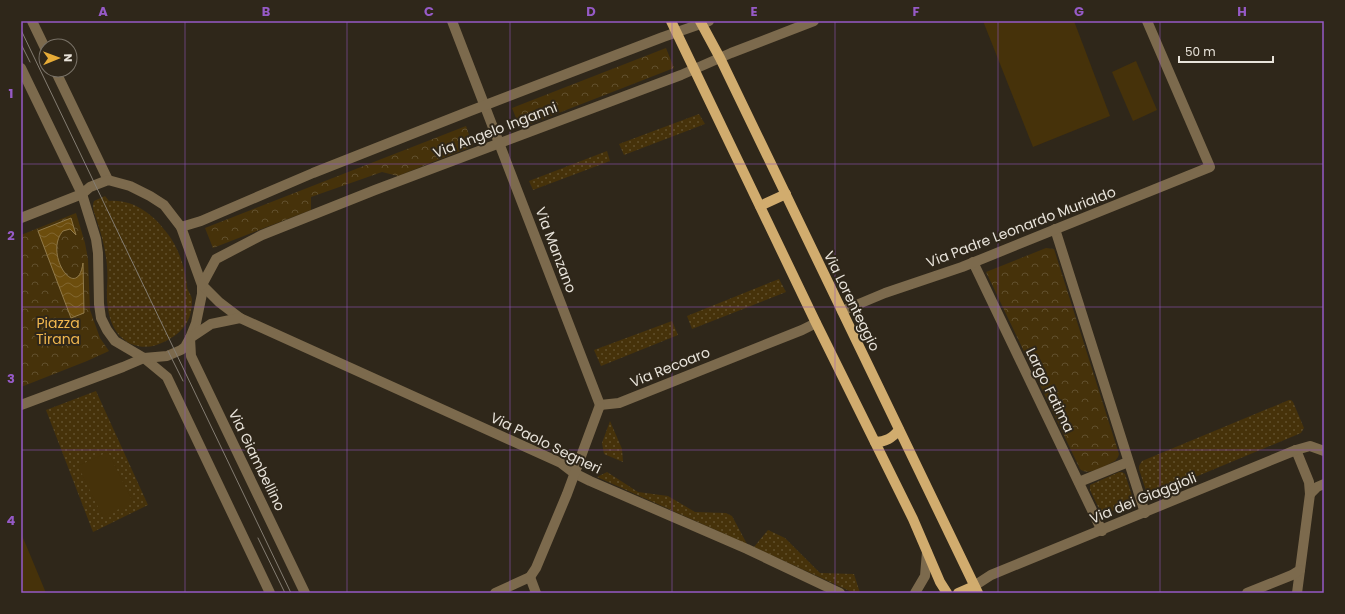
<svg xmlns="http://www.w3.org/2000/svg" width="1345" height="614" font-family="Poppins,sans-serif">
	<defs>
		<pattern id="grass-dots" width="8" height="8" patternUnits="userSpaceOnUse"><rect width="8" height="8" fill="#46320a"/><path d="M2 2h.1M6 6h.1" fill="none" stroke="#61502d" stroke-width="1.8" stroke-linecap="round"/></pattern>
		<pattern id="park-crowns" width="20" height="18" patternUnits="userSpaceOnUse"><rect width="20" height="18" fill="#46320a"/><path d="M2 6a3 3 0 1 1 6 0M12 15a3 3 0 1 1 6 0" fill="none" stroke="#61502d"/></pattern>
		<pattern id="water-waves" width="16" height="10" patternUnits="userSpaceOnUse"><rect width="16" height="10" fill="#6c4d0d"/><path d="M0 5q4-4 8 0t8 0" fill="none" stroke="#816630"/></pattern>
	</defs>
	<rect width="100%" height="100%" fill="#2f271a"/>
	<g fill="url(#grass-dots)">
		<polygon points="699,114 705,124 624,155 619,144"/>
		<polygon points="607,151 610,161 533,190 529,181"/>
		<path d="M105,196L109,201C133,199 153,214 167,233C179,248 185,268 187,286C187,291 192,295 192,300C192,321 183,332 166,341C156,346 146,349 134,345C110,336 106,310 107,287C109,264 104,242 97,221C95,214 91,208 94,201Z"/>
		<polygon points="779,279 786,292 692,329 687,316"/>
		<polygon points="672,321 678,335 601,366 594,350"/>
		<polygon points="96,391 148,505 93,532 46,410"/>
		<polygon points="1289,400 1291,400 1293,402 1304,428 1301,433 1152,495 1147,494 1139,469 1139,466 1142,461"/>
		<polygon points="610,421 622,449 623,462 604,454 602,443"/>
		<polygon points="607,472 638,492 668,496 695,512 726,513 732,516 747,544 597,477"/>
		<polygon points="1119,472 1122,472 1125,474 1134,502 1102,515 1090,490 1090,485"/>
		<polygon points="768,530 785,538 820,573 854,574 860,593 854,593 754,547"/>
	</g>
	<g fill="url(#park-crowns)">
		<polygon points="666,48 674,68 520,128 512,108"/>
		<polygon points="466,126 473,146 398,176 382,172 311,197 311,210 213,248 205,228"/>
		<polygon points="76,213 85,243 88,259 90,310 100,338 109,351 87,361 21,387 21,235"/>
		<path d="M1046,248L1054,249L1119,454L1118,457L1115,461C1106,465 1088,477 1080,469L986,272Z"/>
	</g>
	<g fill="#46320a">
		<polygon points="983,21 1074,21 1110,116 1033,147"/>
		<polygon points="1136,61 1157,110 1133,121 1112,72"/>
		<polygon points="108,452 133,502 103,517 78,466"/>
		<polygon points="21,533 46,593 21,593"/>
	</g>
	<path fill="url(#water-waves)" stroke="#917a4a" d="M71,218L76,235L70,229L63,231C43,253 77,304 83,263L84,313L71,318L38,231Z"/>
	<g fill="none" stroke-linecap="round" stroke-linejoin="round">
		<g stroke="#7c6a4d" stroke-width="10">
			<polyline points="32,21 46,50"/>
			<polyline points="452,21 600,405"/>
			<polyline points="21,68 82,194 96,239 98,253 99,304 101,318 107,330 115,341 144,358 167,377 270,593"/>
			<polyline points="55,70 108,180"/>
			<polyline points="21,218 82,194 90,187 108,180 130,186 150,196 164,205 181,227 202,285 202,294 196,323 190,338 185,347 181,350 167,356 144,358 123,367 21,405"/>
			<polyline points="181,227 201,221 313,173 470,111 663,37 709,21"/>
			<polyline points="1055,229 1145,513"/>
			<polyline points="973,262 1102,531"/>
			<polyline points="202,285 219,302 240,318 561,463 574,473 590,481 747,549 840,593"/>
			<polyline points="202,285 216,259 262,235 375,190 681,75 731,53 814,21"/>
			<polyline points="842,311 885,293 962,267 1210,167 1147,21"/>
			<polyline points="190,338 191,356 305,593"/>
			<polyline points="190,338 211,324 240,318"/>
			<polyline points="600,405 619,403 802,330 816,323"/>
			<polyline points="1296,450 1309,482 1310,494 1297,593"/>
			<polyline points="1079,482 1128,462"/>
			<polyline points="1310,494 1317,487 1324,484"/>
			<polyline points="530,577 536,593"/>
			<polyline points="974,586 991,575 1296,450 1310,446 1324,451"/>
			<polyline points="495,593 530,577 536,568 567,494 600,405"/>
			<polyline points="915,593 925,576 927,552"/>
			<polyline points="1247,593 1292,575 1300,570"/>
		</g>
		<g stroke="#d1ac6e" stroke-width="10">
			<polyline points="671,21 816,323 913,519 940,582 947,593"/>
			<polyline points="700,21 720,58 978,593"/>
			<polyline points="760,206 786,194"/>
			<path d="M875,442C886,442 892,438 899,430"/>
			<polyline points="958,593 974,586"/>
		</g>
		<g stroke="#847d72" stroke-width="1">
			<polyline points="21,30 291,593"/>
			<polyline points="21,44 30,62"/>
			<polyline points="168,351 183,381"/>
			<polyline points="258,538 285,593"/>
		</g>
	</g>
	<path fill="none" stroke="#965ac6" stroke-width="1" stroke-opacity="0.55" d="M185,21V593M347,21V593M510,21V593M672,21V593M835,21V593M998,21V593M1160,21V593M21,164H1324M21,307H1324M21,450H1324"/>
	<g text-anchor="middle" stroke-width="4" stroke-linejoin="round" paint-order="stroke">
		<g font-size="14" fill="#e8e3da" stroke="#2f271a">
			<text transform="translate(495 130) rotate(-21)" y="5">Via Angelo Inganni</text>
			<text transform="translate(1021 227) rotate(-21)" y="5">Via Padre Leonardo Murialdo</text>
			<text transform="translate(556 250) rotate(69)" y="5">Via Manzano</text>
			<text transform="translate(852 301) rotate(64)" y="5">Via Lorenteggio</text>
			<text transform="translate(670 367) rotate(-22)" y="5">Via Recoaro</text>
			<text transform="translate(1050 390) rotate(64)" y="5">Largo Fatima</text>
			<text transform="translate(546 443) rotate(26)" y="5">Via Paolo Segneri</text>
			<text transform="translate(257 460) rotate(64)" y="5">Via Giambellino</text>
			<text transform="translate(1143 498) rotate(-22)" y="5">Via dei Giaggioli</text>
		</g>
		<g font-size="14" fill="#f1b74e" stroke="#2f271a">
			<text x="58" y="328">Piazza<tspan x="58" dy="16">Tirana</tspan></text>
		</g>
	</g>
	<rect width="1345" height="614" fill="none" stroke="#2f271a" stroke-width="44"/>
	<g transform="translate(58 58) rotate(89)"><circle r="19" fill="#2f271a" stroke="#797267"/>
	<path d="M0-3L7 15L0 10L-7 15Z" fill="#e7ac37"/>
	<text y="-6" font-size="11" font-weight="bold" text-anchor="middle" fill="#e8e3da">N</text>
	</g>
	<path d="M1179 56v6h94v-6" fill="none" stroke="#e8e3da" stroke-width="2"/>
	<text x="1185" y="56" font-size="12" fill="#e8e3da" stroke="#2f271a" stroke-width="3" paint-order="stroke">50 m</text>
	<rect x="22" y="22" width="1301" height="570" fill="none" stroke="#965ac6" stroke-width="1.5"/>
	<g font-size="13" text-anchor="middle" font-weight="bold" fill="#965ac6">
		<text x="103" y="16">A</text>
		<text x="266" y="16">B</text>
		<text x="429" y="16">C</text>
		<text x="591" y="16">D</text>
		<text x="754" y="16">E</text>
		<text x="916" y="16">F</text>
		<text x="1079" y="16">G</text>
		<text x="1242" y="16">H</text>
		<text x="11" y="98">1</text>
		<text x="11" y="240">2</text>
		<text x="11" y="383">3</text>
		<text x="11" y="525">4</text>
	</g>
</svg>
